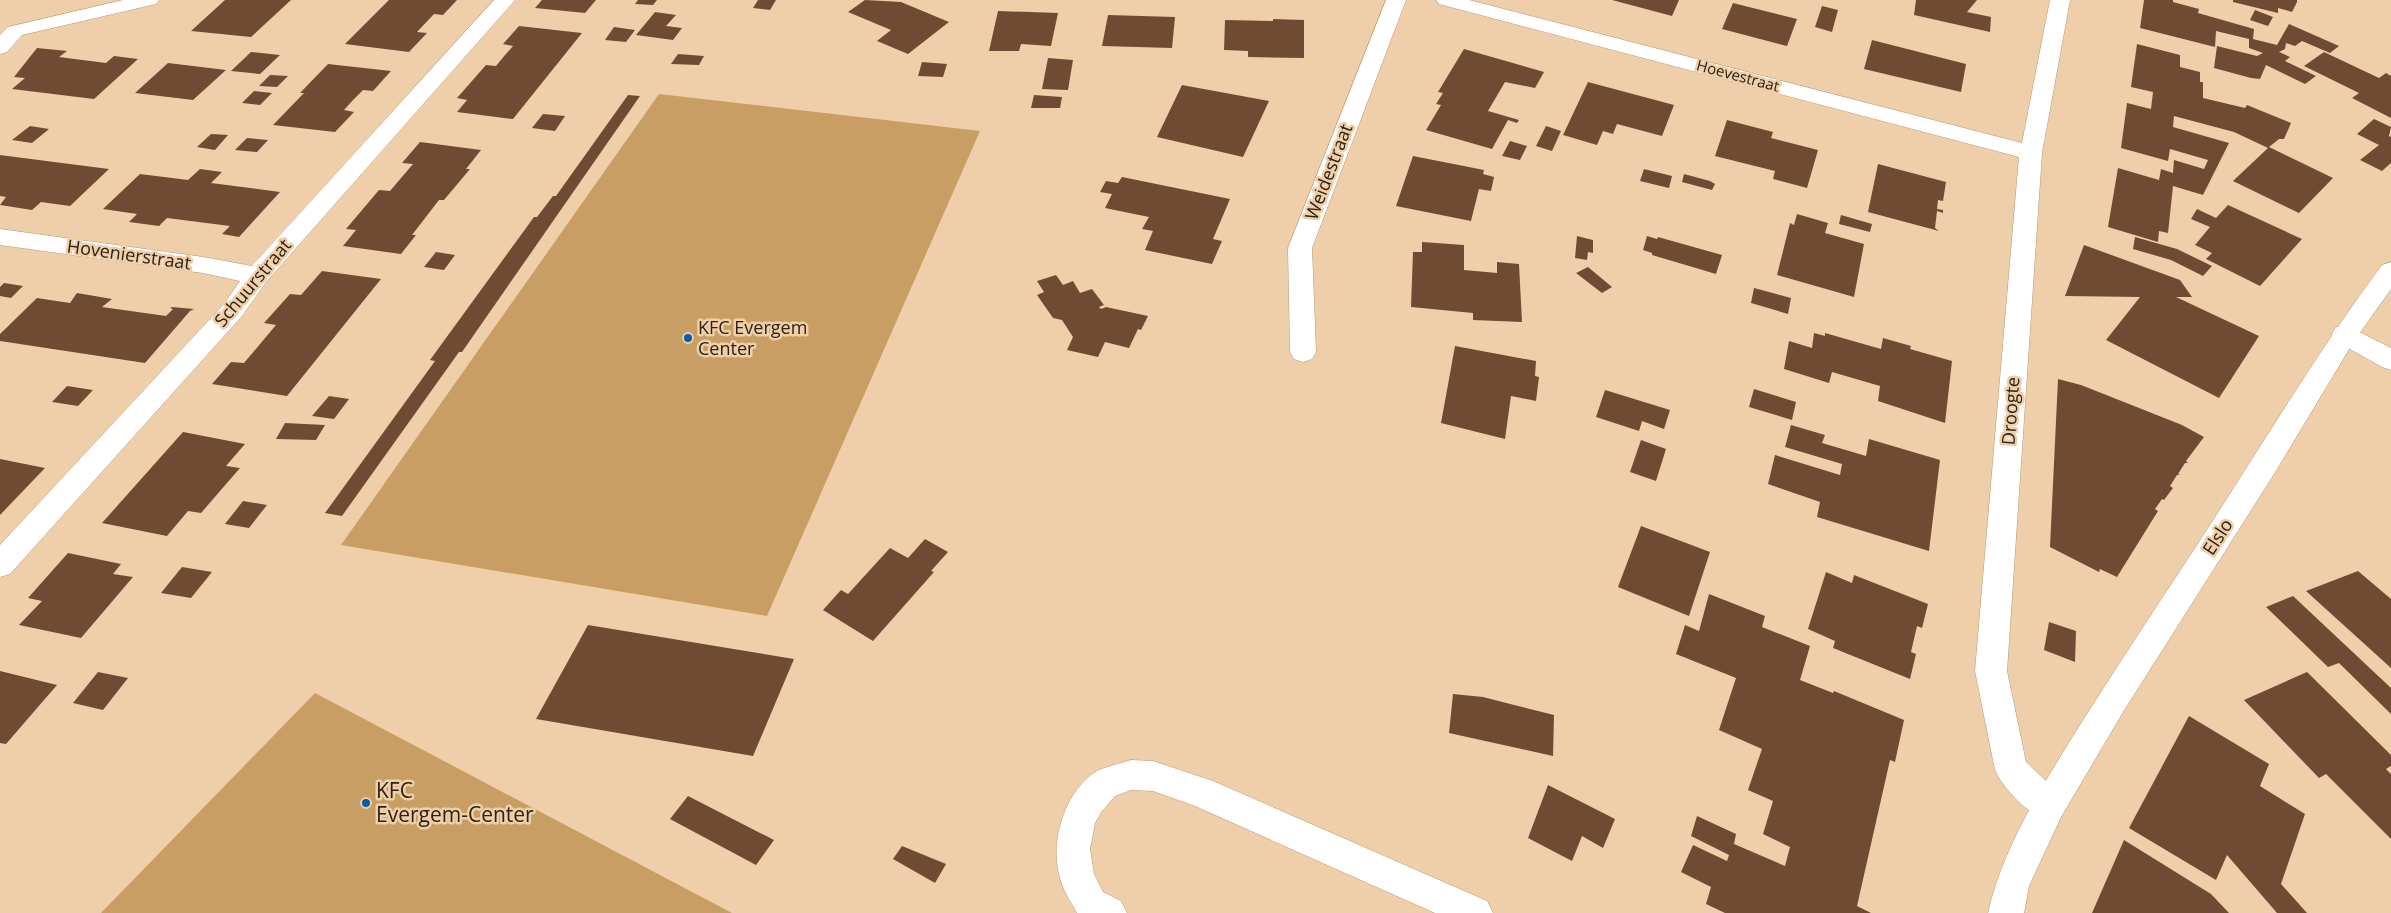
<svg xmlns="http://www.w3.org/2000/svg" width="2391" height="913" font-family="'Open Sans',sans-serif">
	<rect width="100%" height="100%" fill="#efcfa9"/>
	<g fill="#c99e65">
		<polygon points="659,94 980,131 767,616 341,545"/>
		<polygon points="315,693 732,913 101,913"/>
	</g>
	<g fill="#704b34">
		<polygon points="225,0 291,0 251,37 191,31"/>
		<polygon points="389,0 457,0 443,15 434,14 417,32 427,33 409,52 345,44"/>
		<polygon points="542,0 596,0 585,13 535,8"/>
		<polygon points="638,0 657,0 653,5 635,4"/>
		<polygon points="758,0 776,0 770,10 753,8"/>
		<polygon points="865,0 901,2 949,22 908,54 877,41 891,30 848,12"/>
		<polygon points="1612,0 1679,0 1672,16"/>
		<polygon points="1916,0 1977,0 1967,12 1991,17 1990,32 1914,15"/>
		<polygon points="2144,0 2173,0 2173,2 2199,9 2198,13 2254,29 2253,39 2277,45 2289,24 2339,46 2330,53 2302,41 2295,46 2286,43 2285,49 2279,52 2290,57 2285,61 2316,76 2305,84 2266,65 2260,79 2251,78 2214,68 2217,46 2257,56 2263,53 2249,48 2249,39 2216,31 2215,47 2140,28"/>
		<polygon points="2233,0 2297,0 2297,2 2292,12 2278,8 2278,13 2233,2"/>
		<polygon points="1733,3 1797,19 1787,46 1722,29"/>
		<polygon points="1822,6 1838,10 1832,32 1815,27"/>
		<polygon points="2255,10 2273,17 2268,26 2250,20"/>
		<polygon points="998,11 1058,13 1051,46 1021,44 1019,51 989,51"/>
		<polygon points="655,12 676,15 666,26 682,28 673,40 636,35"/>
		<polygon points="1108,15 1175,17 1172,48 1102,46"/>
		<polygon points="1273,19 1304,20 1304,58 1248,57 1248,51 1224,50 1225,20 1273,21"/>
		<polygon points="519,26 582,33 513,119 457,112 467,100 457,98 486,65 496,66 505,55 513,46 503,44"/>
		<polygon points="614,27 635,30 626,42 605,40"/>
		<polygon points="1872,40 1966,64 1961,92 1864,69"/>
		<polygon points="2137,44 2180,55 2180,67 2200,72 2200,82 2203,82 2203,98 2245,108 2247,105 2291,123 2284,139 2279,139 2269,147 2333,178 2299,213 2233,181 2268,148 2234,132 2174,116 2173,127 2229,143 2203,195 2173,186 2168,233 2159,231 2158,242 2108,227 2118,168 2159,180 2161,169 2173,173 2174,160 2204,169 2208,160 2170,149 2168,161 2121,148 2127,103 2151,109 2153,92 2131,87"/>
		<polygon points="37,48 67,51 59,57 106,63 114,56 138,59 94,99 12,89 25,78 14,77"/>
		<polygon points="1464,49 1544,72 1535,88 1505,82 1488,111 1519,120 1517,123 1508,120 1492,149 1426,130 1441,105 1436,104 1443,93 1438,92"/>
		<polygon points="251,52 280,55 260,74 231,71"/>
		<polygon points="2324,52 2379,78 2386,73 2391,76 2391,118 2352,98 2359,93 2304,66"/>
		<polygon points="678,54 704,56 699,65 671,64"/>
		<polygon points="1048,58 1073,60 1068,90 1042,89"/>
		<polygon points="922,62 947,64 943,77 918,76"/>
		<polygon points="168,63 226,70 193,100 135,93"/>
		<polygon points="328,64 391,71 373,91 363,90 353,100 344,110 354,112 335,132 273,125 304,93 300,93"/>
		<polygon points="270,75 288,76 277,87 259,86"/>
		<polygon points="1588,82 1674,105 1662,136 1617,124 1613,134 1603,131 1597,145 1563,135"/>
		<polygon points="1182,85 1269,101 1243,157 1157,137"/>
		<polygon points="254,91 272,93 260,105 242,103"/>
		<polygon points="628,95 640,96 462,352 459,352 342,516 325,513 435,361 430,360 534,217 537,217 553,196 556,196"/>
		<polygon points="1034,95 1062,97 1060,108 1031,108"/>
		<polygon points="543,114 565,116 555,131 532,128"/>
		<polygon points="2374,119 2391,127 2389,136 2391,137 2391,163 2382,171 2360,160 2379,145 2357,134"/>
		<polygon points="1727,120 1773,132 1771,138 1818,150 1807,188 1773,179 1775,171 1715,156"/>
		<polygon points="30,126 49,129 32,143 12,140"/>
		<polygon points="1546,126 1561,131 1552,151 1536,146"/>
		<polygon points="211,134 228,135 215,150 197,147"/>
		<polygon points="247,138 268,140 257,152 235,150"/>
		<polygon points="1510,141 1527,146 1520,160 1502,156"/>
		<polygon points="420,142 481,150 466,169 470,169 444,200 439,200 412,235 416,235 401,254 343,246 356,230 346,229 379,190 390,191 413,164 402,163"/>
		<polygon points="0,155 62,163 109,169 70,206 41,202 32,210 0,205 6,197 0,196"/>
		<polygon points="1413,156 1484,170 1483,174 1494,177 1491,191 1479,189 1471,221 1396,206"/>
		<polygon points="1878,164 1946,182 1943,201 1938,200 1937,209 1943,210 1943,213 1937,211 1935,228 1939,231 1868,212"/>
		<polygon points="200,169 222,172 211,183 280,192 239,237 222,234 230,226 167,218 159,226 129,222 137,214 103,209 140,174 188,180"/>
		<polygon points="1644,169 1672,176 1669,188 1640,181"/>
		<polygon points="1684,174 1710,181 1715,184 1712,190 1682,182"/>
		<polygon points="1122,177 1230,199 1213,239 1222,241 1212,264 1145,250 1153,231 1142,229 1149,217 1105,208 1112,194 1100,192 1106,181 1118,183"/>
		<polygon points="2228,205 2302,239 2260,286 2206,259 2212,253 2195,245 2210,227 2191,219 2197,209 2216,218"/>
		<polygon points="1797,214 1828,223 1825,233 1864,244 1854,297 1777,275 1790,223 1794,225"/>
		<polygon points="1841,215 1872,224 1870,232 1839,224"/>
		<polygon points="1577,236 1593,240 1593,253 1588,252 1587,260 1575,258"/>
		<polygon points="1647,236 1657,239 1658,237 1722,255 1716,274 1652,255 1652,253 1643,250"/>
		<polygon points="2135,237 2177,249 2212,266 2203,276 2171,260 2133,249"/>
		<polygon points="1422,242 1464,245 1464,270 1497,273 1497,262 1519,264 1522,322 1473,320 1473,313 1411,307 1413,252 1422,252"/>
		<polygon points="2084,245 2180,280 2192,297 2176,297 2259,336 2219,398 2106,340 2140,297 2065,296"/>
		<polygon points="436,252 455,255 444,270 424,267"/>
		<polygon points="1588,267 1612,287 1602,293 1576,273"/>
		<polygon points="322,271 381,279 287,396 212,384 231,362 244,363 276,325 264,323 290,294 301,295"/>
		<polygon points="1056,275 1063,285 1073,281 1080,293 1092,289 1104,305 1099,307 1101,309 1106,307 1148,316 1141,330 1138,329 1129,348 1105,342 1098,357 1067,350 1073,337 1062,320 1053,318 1037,295 1044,292 1037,281"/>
		<polygon points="4,283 23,286 11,298 0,296 0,287"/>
		<polygon points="1754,288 1791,298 1788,314 1751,303"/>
		<polygon points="77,293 112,299 102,307 166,316 173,309 170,308 172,307 194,309 190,311 145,363 0,341 0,334 37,298 70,303"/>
		<polygon points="1814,333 1825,336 1825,333 1881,349 1883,338 1911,346 1910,349 1952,361 1945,423 1878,401 1880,386 1832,372 1829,383 1784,369 1789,341 1812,348"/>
		<polygon points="1455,346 1536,361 1535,376 1539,377 1536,401 1511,396 1505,439 1441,423"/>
		<polygon points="2058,379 2081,385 2182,425 2204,437 2186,461 2188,463 2185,463 2178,474 2180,475 2177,475 2170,486 2173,488 2164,500 2162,499 2155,509 2158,511 2117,577 2100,569 2099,572 2050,547"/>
		<polygon points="67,386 93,390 78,406 52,402"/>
		<polygon points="1754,389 1796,402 1792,420 1749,407"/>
		<polygon points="1605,390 1670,410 1664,429 1642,421 1639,431 1596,417"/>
		<polygon points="329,396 349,399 334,419 312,416"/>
		<polygon points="285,423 325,425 316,440 276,439"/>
		<polygon points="1791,425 1825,435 1822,443 1866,456 1869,439 1940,460 1929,551 1817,517 1820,502 1768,484 1775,455 1840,475 1842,464 1785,447"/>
		<polygon points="183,432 245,444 226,466 240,468 201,513 188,511 167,536 102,523"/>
		<polygon points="1641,440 1666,449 1656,481 1630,472"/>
		<polygon points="0,459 45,468 0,515"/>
		<polygon points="243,501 267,505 249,528 225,524"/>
		<polygon points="1641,526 1710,552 1689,616 1618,587"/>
		<polygon points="925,539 948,552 931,571 934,572 873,641 823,610 841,590 848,594 890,548 908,558"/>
		<polygon points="68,553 121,564 113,574 133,577 81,638 19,625 42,601 28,598"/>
		<polygon points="182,567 212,572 191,598 161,593"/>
		<polygon points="2358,571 2391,599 2391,668 2306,591"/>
		<polygon points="1826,572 1852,583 1854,575 1928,604 1922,628 1917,626 1911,652 1916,654 1910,679 1833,648 1835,641 1808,629"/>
		<polygon points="1709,594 1765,616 1762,627 1810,646 1800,680 1833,693 1834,691 1904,720 1895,762 1890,760 1857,906 1871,913 1725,913 1706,904 1711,887 1681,872 1693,845 1727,861 1729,855 1691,836 1697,816 1736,834 1734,844 1785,866 1790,847 1763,834 1773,801 1748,790 1762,749 1719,730 1736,678 1676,654 1685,625 1699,631"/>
		<polygon points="2293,596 2391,688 2391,714 2339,663 2328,667 2266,607"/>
		<polygon points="2049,622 2076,631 2075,662 2044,650"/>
		<polygon points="588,625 794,659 753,756 536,719"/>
		<polygon points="0,671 57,685 6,744 0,743"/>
		<polygon points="98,672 128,678 103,710 73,703"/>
		<polygon points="2307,672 2391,755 2391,766 2386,769 2391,774 2391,839 2326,774 2319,778 2244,700"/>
		<polygon points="1453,694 1483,697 1554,715 1553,756 1449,733"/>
		<polygon points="2189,716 2269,764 2260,786 2305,814 2281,884 2307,913 2277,913 2227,855 2216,880 2129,828"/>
		<polygon points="1548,785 1615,819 1603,848 1582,836 1572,861 1528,838"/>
		<polygon points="688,796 774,840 756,865 670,819"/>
		<polygon points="2124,840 2211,894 2229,913 2092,913"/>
		<polygon points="902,846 946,864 935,883 893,859"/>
	</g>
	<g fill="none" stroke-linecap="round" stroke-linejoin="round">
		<g stroke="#b69873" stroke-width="1">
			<g id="street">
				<polygon points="123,0 159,0 156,4 22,35 7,52 0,54 0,35 8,27"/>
				<polygon points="494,0 515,0 266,282 242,316 10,574 0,577 0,545 224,304 240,281 203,273 0,245 0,229 203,257 252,266"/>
				<polygon points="1386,0 1406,0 1312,248 1316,352 1312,359 1303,362 1294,359 1290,352 1288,248"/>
				<path d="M1436,0H1469L2022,143L2050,0H2070L2042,153L2007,671L2026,762L2061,795L2066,806L2061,817L2049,822C2028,814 2004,790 1995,770L1975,671L2019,157L1439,4Z"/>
				<polygon points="2345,325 2391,348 2391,370 2382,367 2336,341 2332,334 2336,327"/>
				<path d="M1131,760L1153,761L1213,781L1487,901L1493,913H1435L1195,806L1153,791L1131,790L1115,796L1102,811L1095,823L1090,849L1094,874L1103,892L1121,901L1127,913H1077C1071,902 1063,890 1060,878C1050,843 1063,798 1091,775C1101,767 1119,764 1131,760Z"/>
			</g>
		</g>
		<g stroke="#b69873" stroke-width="1">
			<path id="secondary" d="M2391,262V289L2354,341L2274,474L2123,712L2061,817L2029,886L2024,913H1988C2002,851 2037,795 2070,741C2106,683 2144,626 2182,568C2249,467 2310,362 2382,265Z"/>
		</g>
		<use href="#street" fill="#fff" fill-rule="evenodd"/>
		<use href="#secondary" fill="#fff" fill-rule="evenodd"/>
	</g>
	<g fill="#095eac" stroke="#efcfa9" stroke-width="2">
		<circle cx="688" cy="338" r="5"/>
		<circle cx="366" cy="803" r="5"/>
	</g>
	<g text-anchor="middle" stroke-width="5" stroke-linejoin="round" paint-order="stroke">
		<g font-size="15" fill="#2d2213" stroke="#efcfa9">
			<text transform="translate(1738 76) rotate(15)" y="5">Hoevestraat</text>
		</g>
		<g font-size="18" fill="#2d2213" stroke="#efcfa9">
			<text transform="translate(1329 172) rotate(-69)" y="6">Weidestraat</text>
			<text transform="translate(129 255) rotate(8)" y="6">Hovenierstraat</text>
			<text transform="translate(253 283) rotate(-50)" y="6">Schuurstraat</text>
			<text transform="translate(2011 411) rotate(-86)" y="6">Droogte</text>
			<text transform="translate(2218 537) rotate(-57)" y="6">Elslo</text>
		</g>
		<g font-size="18" fill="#2d2213" stroke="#efcfa9" text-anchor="start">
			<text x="698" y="334">KFC Evergem<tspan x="698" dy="21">Center</tspan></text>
		</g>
		<g font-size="21" fill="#2d2213" stroke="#efcfa9" text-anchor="start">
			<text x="376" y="798">KFC<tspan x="376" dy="24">Evergem-Center</tspan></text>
		</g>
	</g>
</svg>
